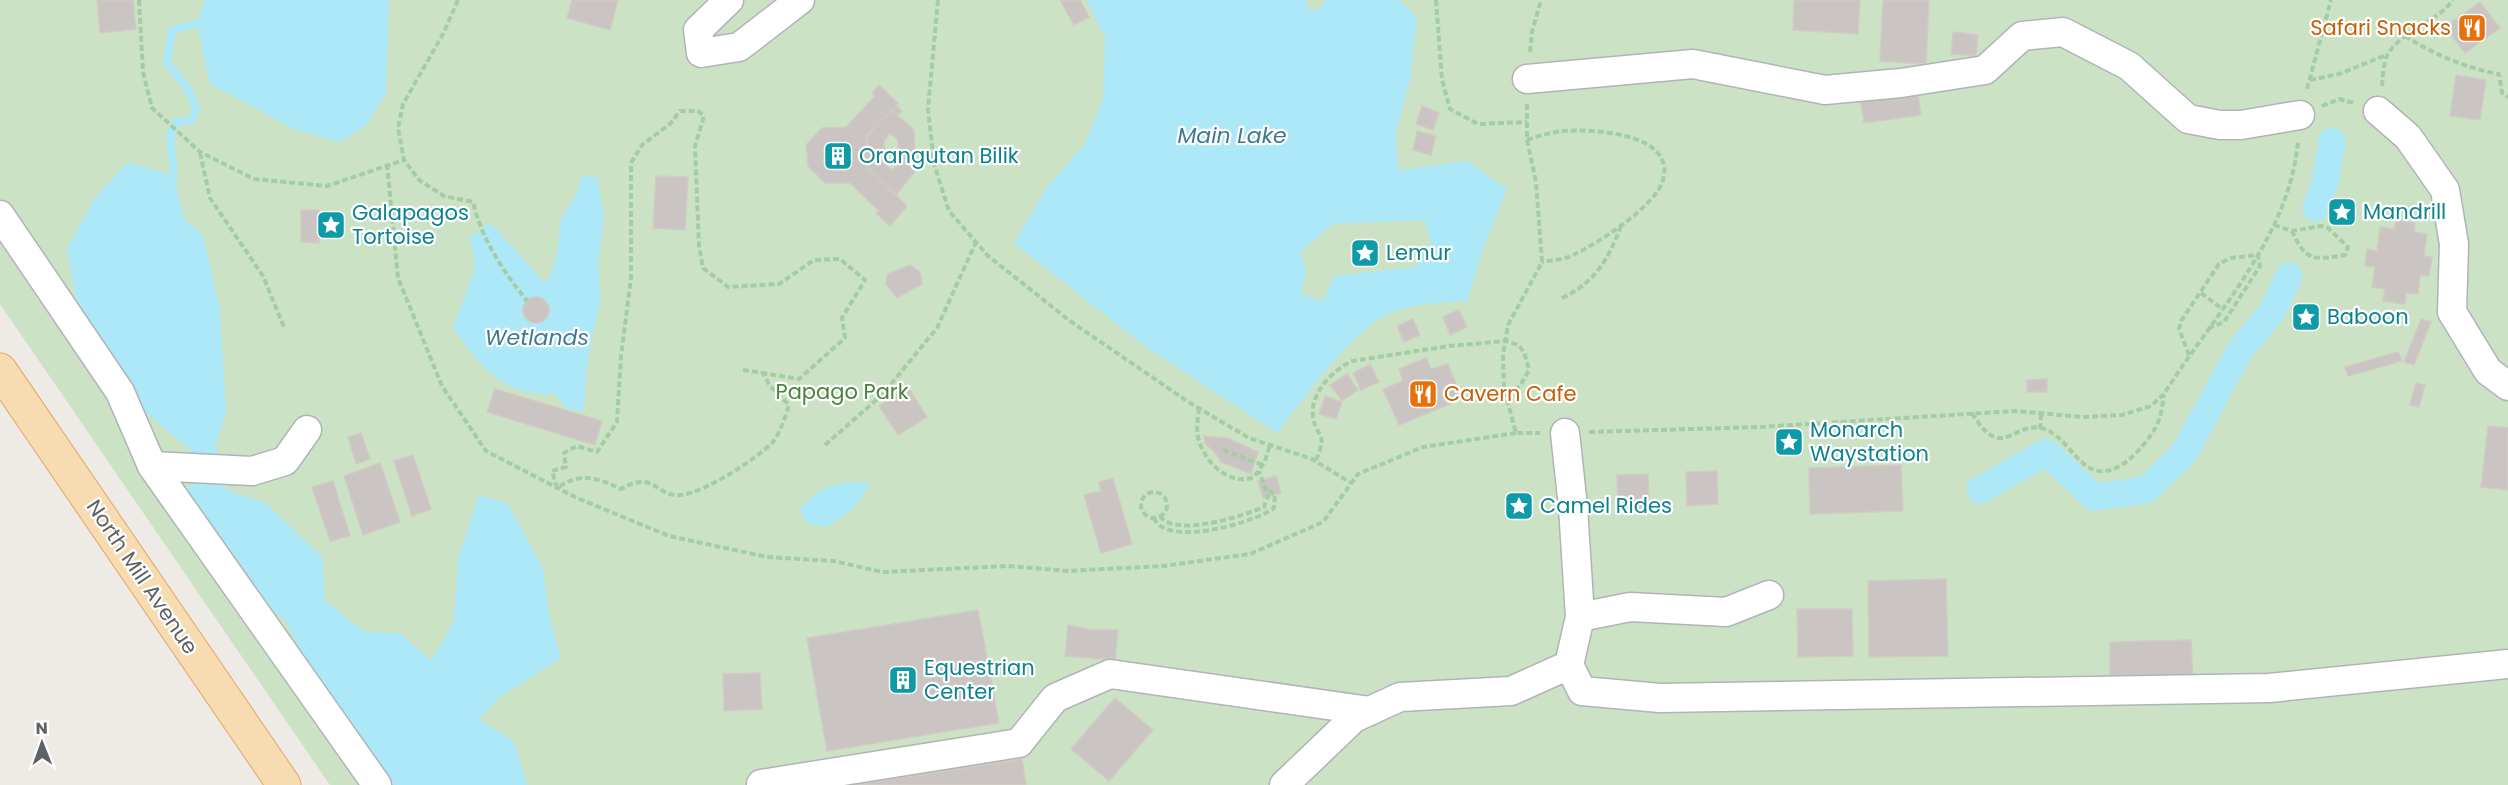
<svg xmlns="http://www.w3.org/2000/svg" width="2508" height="785" font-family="Poppins,sans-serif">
	<rect width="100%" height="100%" fill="#eeeae6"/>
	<polygon fill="#cbe3c4" points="0,0 2508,0 2508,785 330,785 0,304"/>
	<g fill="#ace8f8" fill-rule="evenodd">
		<polygon points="205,0 389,0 386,93 367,124 340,142 296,130 210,84 197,23"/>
		<path d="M1087,0H1306L1309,11L1322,8L1324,0H1399L1417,17L1410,80L1395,137L1399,170L1467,161L1507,189L1484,246L1467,301C1440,303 1407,303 1382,317C1345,339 1304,399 1277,433L1142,344L1014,243L1047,187L1085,143L1103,99L1105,38ZM1425,220L1432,248L1414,267L1334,276L1323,301L1301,294L1306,270L1300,252L1333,224Z"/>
		<polygon points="128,162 174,176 184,219 203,235 220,310 226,413 216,444 226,490 266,503 322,557 325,600 363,631 400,633 431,661 454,621 458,559 479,495 508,504 543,568 549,615 561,658 501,696 479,719 514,742 527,785 391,785 321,692 287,623 228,570 176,491 193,485 194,453 132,401 77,306 67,249 94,199"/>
		<path d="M582,175L598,178L604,219L598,265L601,297L588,358L583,411L566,408L555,394C502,396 481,367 453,328L475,268L470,238L490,222L544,282L549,278L557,254L561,218L576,195Z"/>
		<path d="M869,482C862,505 846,515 826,527L806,523L800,509C822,483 837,483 869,482Z"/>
	</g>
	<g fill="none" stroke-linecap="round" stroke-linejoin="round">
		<polyline stroke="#ace8f8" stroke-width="8" points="174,176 170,135 176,122 192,120 196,107 186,86 167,63 172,30 197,23"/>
		<g stroke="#ace8f8" stroke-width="27">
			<polyline points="2316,208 2325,183 2332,141"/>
			<polyline points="1980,490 2046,452 2094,497 2146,490 2184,453 2240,350 2272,312 2289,276"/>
		</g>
	</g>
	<g fill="#cac5c2" stroke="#d2cbc4" stroke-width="1.5" fill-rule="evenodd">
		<polygon points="97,0 133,0 136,29 100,33"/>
		<polygon points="572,0 618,0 610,30 567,18"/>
		<polygon points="1060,0 1080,0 1089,17 1074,25"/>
		<polygon points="1794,0 1860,0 1858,34 1793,30"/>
		<polygon points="1883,0 1929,0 1926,64 1880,61"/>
		<polygon points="2480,2 2500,28 2465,53 2445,27"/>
		<polygon points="1953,32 1978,35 1976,56 1951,54"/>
		<polygon points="2456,75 2486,80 2480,120 2450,116"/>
		<polygon points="879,85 898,103 896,106 902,111 897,116 892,110 867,136 868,168 907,206 890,226 876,213 879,211 850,183 825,183 808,166 806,145 822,128 846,127 875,96 872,93"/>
		<polygon points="1917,89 1921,115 1864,123 1860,97"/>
		<polygon points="1422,106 1439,113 1433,130 1416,124"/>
		<path d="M892,110L914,130L916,170L896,195L868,168L867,136ZM890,133L898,140L899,163L892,170L884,163V141Z"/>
		<polygon points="1417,131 1436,136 1431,155 1413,150"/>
		<polygon points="656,176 688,177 685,230 653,228"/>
		<polygon points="301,210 319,210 319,243 301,242"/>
		<polygon points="2396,220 2415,223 2414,232 2427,234 2424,256 2432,257 2429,276 2420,275 2418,294 2406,293 2405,304 2383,301 2385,289 2372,287 2375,267 2365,266 2367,249 2377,251 2380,227 2395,229"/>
		<polygon points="910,265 920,272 922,284 897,298 886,284 887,274"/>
		<circle cx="536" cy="310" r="13"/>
		<polygon points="1459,310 1467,327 1450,335 1443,317"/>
		<polygon points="1413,319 1420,335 1404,342 1397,326"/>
		<polygon points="2421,319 2431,322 2414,365 2404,362"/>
		<polygon points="2398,352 2402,361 2348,376 2345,367"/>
		<polygon points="1426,358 1431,369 1448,364 1462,399 1399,425 1383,389 1403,381 1399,369"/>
		<polygon points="1370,364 1379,382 1361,390 1353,373"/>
		<polygon points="1347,374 1358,390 1342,401 1330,385"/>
		<polygon points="2047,379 2047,392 2027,392 2027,380"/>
		<polygon points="2416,383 2425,385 2419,407 2410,405"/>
		<polygon points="908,387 927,417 898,435 879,406"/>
		<polygon points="495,389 602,421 595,445 487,412"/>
		<polygon points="1325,396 1342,402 1336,419 1319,414"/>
		<polygon points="2488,426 2508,428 2508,490 2481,487"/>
		<polygon points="361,433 370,459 356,464 348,437"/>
		<polygon points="1204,436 1227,438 1258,452 1251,474 1221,462 1214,451 1205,444"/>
		<polygon points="413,455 431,509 412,516 394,461"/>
		<polygon points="380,463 400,522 363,535 344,476"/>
		<polygon points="1901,465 1903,511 1810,514 1809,468"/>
		<polygon points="1717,471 1718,504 1687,506 1686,472"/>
		<polygon points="1648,474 1649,508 1618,509 1617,475"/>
		<polygon points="1276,476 1281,493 1263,498 1258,481"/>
		<polygon points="1113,478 1132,544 1101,553 1084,495 1101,491 1099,482"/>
		<polygon points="333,481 350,536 330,541 312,487"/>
		<polygon points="1946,579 1948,656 1869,657 1868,581"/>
		<polygon points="1797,609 1852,609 1853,656 1798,657"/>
		<polygon points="978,610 999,723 827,751 807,638"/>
		<polygon points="1068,625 1091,630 1118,630 1115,660 1065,656"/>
		<polygon points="2191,640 2193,680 2110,684 2110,642"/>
		<polygon points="760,673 762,709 724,711 723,674"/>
		<polygon points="1115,698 1153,730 1109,781 1071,749"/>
		<polygon points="1022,759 1026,785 854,785"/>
	</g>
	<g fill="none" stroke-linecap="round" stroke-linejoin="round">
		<g stroke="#b1b4b7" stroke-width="31">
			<g id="minor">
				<polyline points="729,0 698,30 701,53 739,47 800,0"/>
				<polyline points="1527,79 1693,64 1825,90 1901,83 1985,70 2022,36 2063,32 2129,66 2188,119 2220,125 2241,125 2300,115"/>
				<polyline points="2378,111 2408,137 2445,190 2454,244 2452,312 2488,371 2508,386"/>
				<polyline points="0,215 120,392 152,466 377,785"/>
				<polyline points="152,466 252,471 285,461 307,430"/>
				<polyline points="1580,617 1630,607 1726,612 1769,595"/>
				<polyline points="1569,665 1582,691 1660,698 2269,688 2508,664"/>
				<polyline points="761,784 1019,743 1055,698 1110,674 1370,711"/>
				<polyline points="1284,785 1354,718 1400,697 1511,691 1569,665 1580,617 1573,507 1565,433"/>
			</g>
		</g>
		<g stroke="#e5a567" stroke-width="35">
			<polyline id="major" points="0,370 284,785"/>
		</g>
		<g stroke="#a4cda6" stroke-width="4" stroke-dasharray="6 3" stroke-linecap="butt">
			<polyline points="139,0 143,72 152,108 200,152 254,179 327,186 404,160"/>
			<path d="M458,0L443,34L403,104L398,128L404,160L419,180L444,196L473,202C482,240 503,271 527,301"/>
			<polyline points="938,0 928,109 934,164 949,211 987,255 1070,321 1190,403 1249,438 1312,459 1351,483"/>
			<polyline points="1436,0 1442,80 1450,109 1478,124 1527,122"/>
			<path d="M2405,36C2434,54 2465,68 2499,74L2502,93L2508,97"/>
			<polyline points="1530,52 1532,32 1541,0"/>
			<polyline points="2310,80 2339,74 2386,55"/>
			<path d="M2382,86C2383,77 2383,62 2388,54C2403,29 2435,24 2453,0"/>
			<polyline points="2307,89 2331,0"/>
			<polyline points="1527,104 1527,140 1536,182 1542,262 1508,325 1503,354 1504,388 1516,433 1540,433"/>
			<polyline points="2322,106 2339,99 2354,103"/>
			<path d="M1527,140C1539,136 1551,132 1563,131C1591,129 1676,132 1663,180C1656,206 1597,244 1573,255C1564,260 1552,260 1542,262"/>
			<polyline points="200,153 210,198 263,276 284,327"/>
			<polyline points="387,164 398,278 442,386 486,451 577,498 669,536 767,557 834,561 882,572 1008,566 1067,571 1163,566 1250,554 1323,522 1358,474 1423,447 1516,433"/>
			<path d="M2274,225L2292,231L2321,226L2328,228L2348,247L2345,255C2314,260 2306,262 2292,231"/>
			<polyline points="2201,293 2221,308"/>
			<path d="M1562,298C1596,282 1608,259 1621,226"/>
			<polyline points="2189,355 2179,329 2181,321 2219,264 2231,258 2258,255 2260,266 2224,322 2207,329"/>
			<path d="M743,370L763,373L770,386L789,405C785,417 780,434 772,443C755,460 705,492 681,495C656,498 655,469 621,489C596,477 581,472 557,488L552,471L566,467L564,453L577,446L597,452L617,422L621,356L631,278V163L642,145L670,124L680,111H698L704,116L695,146L699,246L703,268L728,287L779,284L814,260L840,259L865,280L842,318L845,338L799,379L763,373"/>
			<path d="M1199,408C1198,418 1196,428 1198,437C1203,461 1229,487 1254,477L1265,461L1270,445"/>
			<path d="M1972,413C2003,466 2015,416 2047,430C2064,438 2073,457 2088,467C2113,483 2142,450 2154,430C2161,420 2162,406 2164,395"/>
			<polyline points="2040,429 2041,414"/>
			<path d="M1589,432L1760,427L2015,411L2083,417L2122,415L2151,406L2164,394C2213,316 2290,237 2298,141"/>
			<polyline points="825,445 882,395 937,328 976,242"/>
			<polyline points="1223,450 1263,465"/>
			<path d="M1316,460C1329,430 1316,440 1313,416C1310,393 1333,370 1352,361L1449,346L1506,341L1518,345L1524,352L1529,370L1520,386L1506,396"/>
			<circle cx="1154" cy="505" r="13"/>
			<path d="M1160,516C1175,538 1243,516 1264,507L1268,496L1259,471"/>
			<path d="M1154,518C1166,548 1254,523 1274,508L1275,495L1267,489"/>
		</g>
		<use href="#minor" stroke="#fff" stroke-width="28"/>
		<use href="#major" stroke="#f8dcb1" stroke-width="33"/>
	</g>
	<defs>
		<g id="restaurant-square" transform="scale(1.5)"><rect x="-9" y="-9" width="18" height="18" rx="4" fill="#e8710a" stroke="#fff"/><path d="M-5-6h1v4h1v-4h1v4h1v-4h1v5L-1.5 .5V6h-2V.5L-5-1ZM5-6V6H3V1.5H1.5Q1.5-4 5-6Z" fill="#fff"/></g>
		<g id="building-square" transform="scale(1.5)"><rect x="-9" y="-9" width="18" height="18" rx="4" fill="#0f9aa8" stroke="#fff"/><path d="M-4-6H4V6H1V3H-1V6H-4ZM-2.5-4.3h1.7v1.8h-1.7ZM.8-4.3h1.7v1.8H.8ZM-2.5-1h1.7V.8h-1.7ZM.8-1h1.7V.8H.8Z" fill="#fff"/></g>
		<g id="sight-square" transform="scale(1.5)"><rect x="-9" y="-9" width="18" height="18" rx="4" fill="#0f9aa8" stroke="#fff"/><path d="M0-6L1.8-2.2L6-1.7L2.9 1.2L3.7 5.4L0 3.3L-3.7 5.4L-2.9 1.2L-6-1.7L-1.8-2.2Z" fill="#fff"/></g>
	</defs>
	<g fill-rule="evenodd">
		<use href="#restaurant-square" x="2472" y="28"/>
		<use href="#building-square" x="838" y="156"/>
		<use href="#sight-square" x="2342" y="212"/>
		<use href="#sight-square" x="331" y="225"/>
		<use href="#sight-square" x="1365" y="253"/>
		<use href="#sight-square" x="2306" y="317"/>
		<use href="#restaurant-square" x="1423" y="394"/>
		<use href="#sight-square" x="1789" y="442"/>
		<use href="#sight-square" x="1519" y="506"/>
		<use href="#building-square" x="903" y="680"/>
	</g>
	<g text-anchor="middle" stroke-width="4.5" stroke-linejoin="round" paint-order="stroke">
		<g font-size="21" fill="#c56008" stroke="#fff" text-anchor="end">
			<text x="2451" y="35">Safari Snacks</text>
			<text x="1444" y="401" text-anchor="start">Cavern Cafe</text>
		</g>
		<g font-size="21" fill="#0d838f" stroke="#fff" text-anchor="start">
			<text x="859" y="163">Orangutan Bilik</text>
			<text x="2363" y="219">Mandrill</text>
			<text x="352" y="220">Galapagos<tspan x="352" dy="24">Tortoise</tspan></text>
			<text x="1386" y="260">Lemur</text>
			<text x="2327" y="324">Baboon</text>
			<text x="1810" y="437">Monarch<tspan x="1810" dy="24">Waystation</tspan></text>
			<text x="1540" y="513">Camel Rides</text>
			<text x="924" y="675">Equestrian<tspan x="924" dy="24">Center</tspan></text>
		</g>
		<g font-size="21" fill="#4a833d" stroke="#fff">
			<text x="842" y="399">Papago Park</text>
		</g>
		<g font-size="21" fill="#5d6265" stroke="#fff">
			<text transform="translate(142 577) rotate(56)" y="7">North Mill Avenue</text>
		</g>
		<g font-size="22" font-style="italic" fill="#40798f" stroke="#fff">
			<text x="1232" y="143">Main Lake</text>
			<text x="537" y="345">Wetlands</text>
		</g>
	</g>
	<g transform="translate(42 743) rotate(359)" stroke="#ffffff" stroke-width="4.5" paint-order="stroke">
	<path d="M0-4.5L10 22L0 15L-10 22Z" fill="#5d6265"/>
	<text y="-9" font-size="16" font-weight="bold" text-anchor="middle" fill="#5d6265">N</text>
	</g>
</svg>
